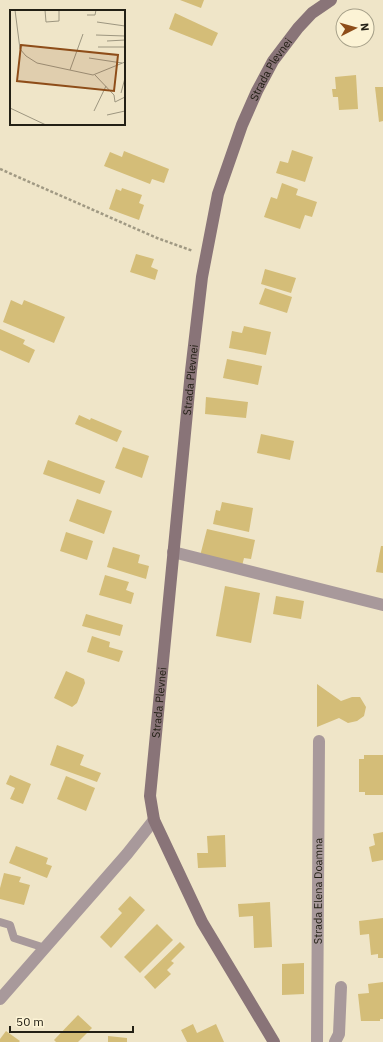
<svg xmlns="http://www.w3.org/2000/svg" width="383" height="1042" font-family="'IBM Plex Sans',sans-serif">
	<rect width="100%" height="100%" fill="#efe5c8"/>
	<g fill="#d4bd78">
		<polygon points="180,0 204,0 201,8"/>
		<polygon points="175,13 218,33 212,46 169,29"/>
		<polygon points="356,75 358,109 339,110 338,97 333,97 332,89 336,89 335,77"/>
		<polygon points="375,87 383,87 383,121 379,122"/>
		<polygon points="292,150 313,157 305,182 276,173 280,161 288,163"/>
		<polygon points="124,151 169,169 164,183 152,179 150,184 104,166 110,152 122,157"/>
		<polygon points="282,183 298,189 296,195 317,202 312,217 305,215 300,229 264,217 271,197 277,199"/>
		<polygon points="122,188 142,195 139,203 144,205 139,220 109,209 116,189 121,191"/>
		<polygon points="136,254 154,259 151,267 158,270 155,280 130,272"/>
		<polygon points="265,269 296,278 291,293 261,284"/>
		<polygon points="265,288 292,297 287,313 259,304"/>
		<polygon points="11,300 22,305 24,300 65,317 54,343 3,322"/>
		<polygon points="244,326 271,332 266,355 229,348 232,331 242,333"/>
		<polygon points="0,329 25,340 23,344 35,350 29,363 0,350"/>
		<polygon points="227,359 262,366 258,385 223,378"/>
		<polygon points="206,397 248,402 246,418 205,414"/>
		<polygon points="79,415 90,420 91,418 122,431 117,442 75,424"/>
		<polygon points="261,434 294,441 290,460 257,453"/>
		<polygon points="123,447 149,456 142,478 115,468"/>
		<polygon points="48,460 105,481 100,494 43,474"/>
		<polygon points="77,499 112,511 104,534 69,521"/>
		<polygon points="222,502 253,508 249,532 213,524 216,510 220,511"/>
		<polygon points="207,529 255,540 251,559 244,558 242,566 200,556"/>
		<polygon points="66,532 93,541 87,560 60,551"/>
		<polygon points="381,546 383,546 383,573 376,572"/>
		<polygon points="113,547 140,555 138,563 149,566 146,579 107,567"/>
		<polygon points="105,575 129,582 126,590 134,593 131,604 99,595"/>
		<polygon points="225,586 260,593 251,643 216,636"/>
		<polygon points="276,596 304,601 301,619 273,614"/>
		<polygon points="86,614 123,625 120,636 82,626"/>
		<polygon points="92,636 110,642 109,647 123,651 119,662 87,652"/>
		<polygon points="66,671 84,679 85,683 77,703 72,707 54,698"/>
		<polygon points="317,684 341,701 352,697 360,697 366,707 364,716 357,721 348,723 339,718 317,727"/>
		<polygon points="57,745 84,755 80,765 101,773 97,782 50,765"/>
		<polygon points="364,755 383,755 383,795 365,795 365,792 359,792 359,759 364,759"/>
		<polygon points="10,775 31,784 23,804 10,799 15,788 6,784"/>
		<polygon points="66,776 95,788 86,811 57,799"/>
		<polygon points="383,832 383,860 372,862 369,847 375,845 373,834"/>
		<polygon points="225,835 226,867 198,868 197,853 208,853 207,836"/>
		<polygon points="16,846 48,858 46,864 52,866 47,878 9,863"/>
		<polygon points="4,873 21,877 19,882 30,885 24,905 0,899 0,888"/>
		<polygon points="130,896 145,910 111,948 100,937 122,913 118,909"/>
		<polygon points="270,902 272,947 254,948 253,916 239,917 238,904"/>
		<polygon points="383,918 383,958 378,958 378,954 371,955 369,934 360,935 359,921"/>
		<polygon points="157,924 173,940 140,973 124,957"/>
		<polygon points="180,942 185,947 171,961 174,963 167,970 171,974 155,989 144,977"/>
		<polygon points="304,963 304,994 282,995 282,964"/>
		<polygon points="383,982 383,1019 380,1019 380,1021 361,1021 358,994 369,993 368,984"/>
		<polygon points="78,1015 92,1028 78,1042 56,1042 54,1040"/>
		<polygon points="193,1024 197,1033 216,1024 224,1042 187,1042 181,1030"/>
		<polygon points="6,1031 20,1041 19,1042 0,1042 0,1039"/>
		<polygon points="108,1036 127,1038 127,1042 108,1042"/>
	</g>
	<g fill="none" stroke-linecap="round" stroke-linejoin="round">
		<polyline stroke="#a09983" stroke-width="2.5" stroke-dasharray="3 2" stroke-linecap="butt" points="0,169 157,238 193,251"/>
		<polyline stroke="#a8999b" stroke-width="8" points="0,922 10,925 14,938 45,948"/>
		<g stroke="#a8999b" stroke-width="12">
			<polyline points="173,552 383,605"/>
			<polyline points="0,999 127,854 154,820"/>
			<path id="s1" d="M317,1042L319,741"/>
			<polyline points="335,1042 339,1034 341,987"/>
		</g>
		<path stroke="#897478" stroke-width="12" id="s2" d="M274,1042L202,922L154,820L150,796L191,371L202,277L218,194L242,125L257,91L273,61L298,28L312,13L331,0"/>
	</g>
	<g text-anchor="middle" stroke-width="3" stroke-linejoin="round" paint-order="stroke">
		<g font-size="11" fill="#232015" stroke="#fcf3d5">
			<text dy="4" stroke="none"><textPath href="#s2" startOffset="1019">Strada Plevnei</textPath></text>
			<text dy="4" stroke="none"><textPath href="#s2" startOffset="695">Strada Plevnei</textPath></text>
			<text dy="4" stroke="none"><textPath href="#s2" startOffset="371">Strada Plevnei</textPath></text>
			<text dy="4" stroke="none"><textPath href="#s1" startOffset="151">Strada Elena Doamna</textPath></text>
		</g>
	</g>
	<g transform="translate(10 10)">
		<rect width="115" height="115" fill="#efe5c8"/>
		<path fill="none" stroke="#9d9680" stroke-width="1" d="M5,0L10,39L16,46L27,53L83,65L115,52M35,0L36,12L49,11V0M77,5H85L86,0M87,12L115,16M86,25L115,26M97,31L115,30M88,37H115M79,48L112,53M60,60L73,24M85,65L104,85L105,92L115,87M111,83L115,68M0,98L36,115M84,101L96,76M97,105L115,101"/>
		<path fill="#8e4d19" fill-opacity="0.15" stroke="#8e4d19" stroke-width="2" d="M11,35L108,45L104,81L7,71Z"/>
		<rect width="115" height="115" fill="none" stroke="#232015" stroke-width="2"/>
	</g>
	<g transform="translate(355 28) rotate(84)"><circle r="19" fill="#fcf3d5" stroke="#a59f88"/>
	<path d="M0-3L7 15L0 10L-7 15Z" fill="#8e4d19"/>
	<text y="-6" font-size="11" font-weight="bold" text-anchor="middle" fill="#232015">N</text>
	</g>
	<path d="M10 1026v6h123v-6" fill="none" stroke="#232015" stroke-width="2"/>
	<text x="16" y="1026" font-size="12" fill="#232015" stroke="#fcf3d5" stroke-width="3" paint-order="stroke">50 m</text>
</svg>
